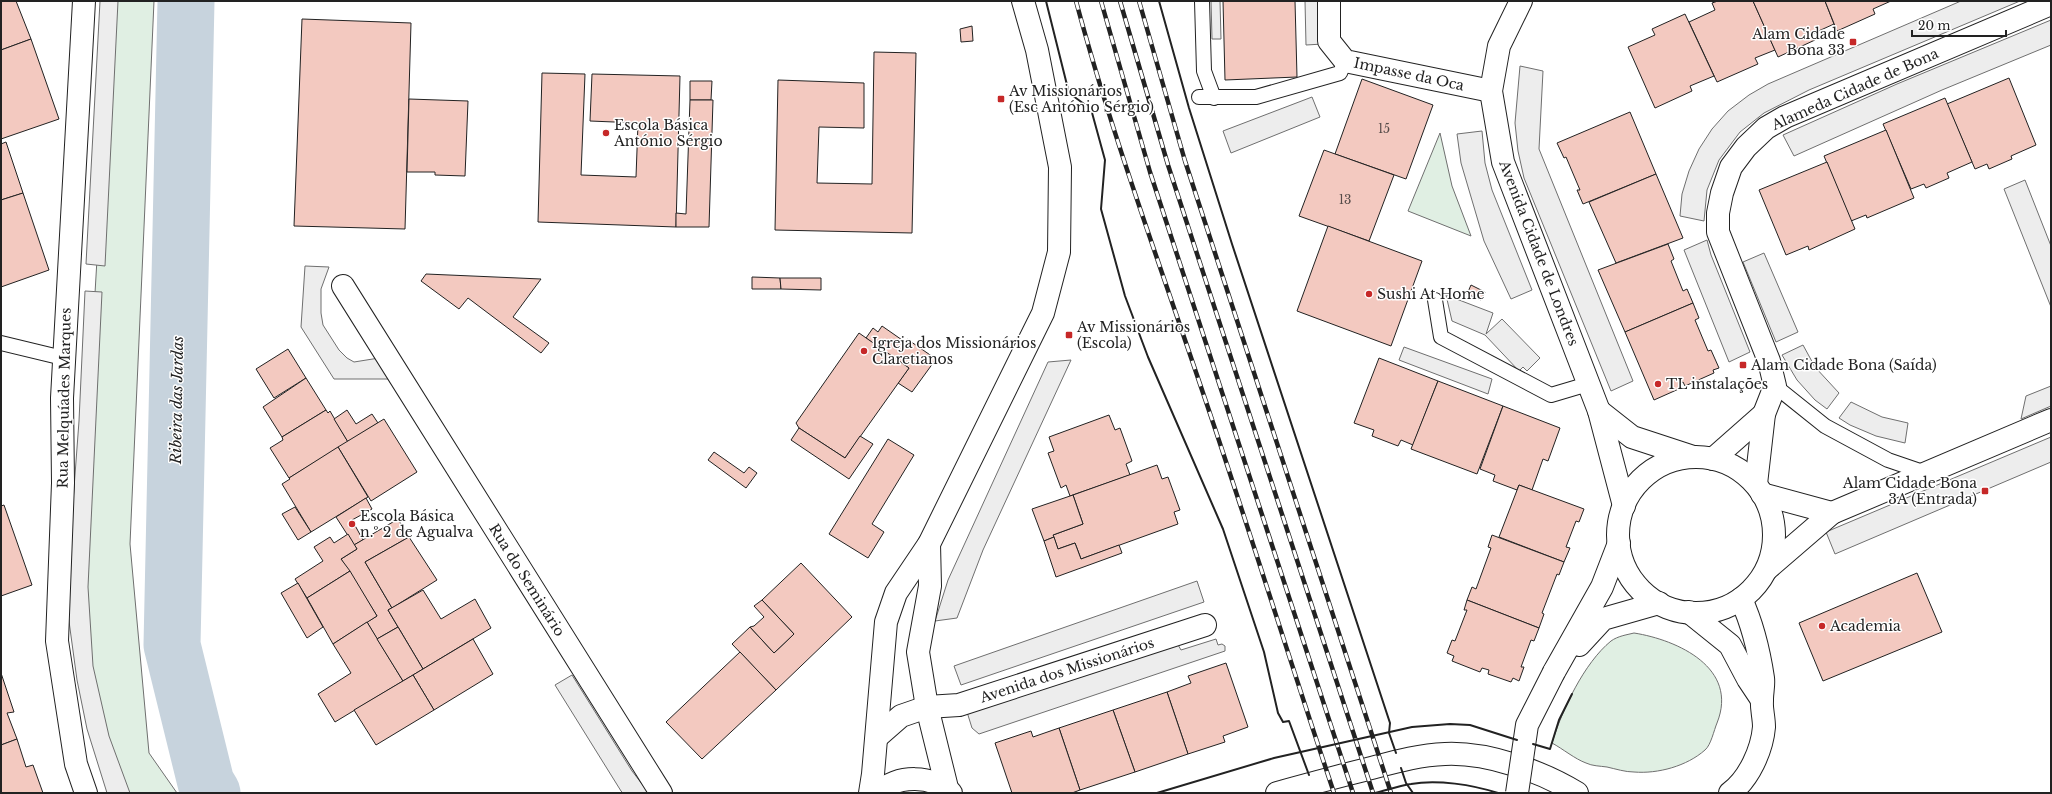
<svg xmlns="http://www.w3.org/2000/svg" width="2052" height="794" font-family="'Libre Baskerville',serif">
	<rect width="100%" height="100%" fill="#fff"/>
	<g fill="#e0efe3" stroke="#6f6f6f">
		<polygon points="112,1 154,1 130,544 149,753 177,793 109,793 77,603"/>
		<polygon points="1440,133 1452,186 1471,236 1408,211"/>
		<path d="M1634,633C1678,640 1739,668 1717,723C1714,730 1711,745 1705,750C1687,766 1658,774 1634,772C1625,772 1616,769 1607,767C1600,766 1592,766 1586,763C1575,759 1563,749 1552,743C1562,710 1584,663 1611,641C1618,636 1626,635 1634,633Z"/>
	</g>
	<g fill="#ededed" stroke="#6f6f6f">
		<polygon points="100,1 118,1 105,266 86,264"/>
		<polygon points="1211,1 1220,1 1221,39 1212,39"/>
		<polygon points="1305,1 1322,1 1323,44 1306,45"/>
		<polygon points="1961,1 2020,1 1809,90 1764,113 1740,132 1719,160 1707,190 1704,221 1680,216 1682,194 1689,171 1699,149 1712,129 1728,111 1749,95 1768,84"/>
		<polygon points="2051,20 2051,45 1942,90 1794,156 1783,135 1897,84"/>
		<polygon points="1520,66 1543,71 1539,149 1633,381 1611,391 1524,178 1518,151 1515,123"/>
		<polygon points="1312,97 1320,117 1231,153 1223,131"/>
		<polygon points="1482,131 1485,163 1492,190 1532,290 1511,299 1484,241 1461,163 1457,134"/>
		<polygon points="2025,180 2051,246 2051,307 2004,189"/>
		<polygon points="1707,240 1711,255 1750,352 1729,362 1684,250"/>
		<polygon points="1764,253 1798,332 1776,342 1743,262"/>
		<polygon points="305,266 329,267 321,289 321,313 323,325 339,350 347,358 354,362 379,358 392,379 334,379 301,327"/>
		<polygon points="85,291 102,292 88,587 93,666 109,736 130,793 107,793 87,729 77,680 68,614 72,515 79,421"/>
		<polygon points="1446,295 1493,313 1486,334 1502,319 1540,358 1527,371 1523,367 1519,371 1485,335 1452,321"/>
		<polygon points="1803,345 1815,367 1839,393 1827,409 1815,400 1797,380 1782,355"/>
		<polygon points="1404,347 1492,379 1488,394 1399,360"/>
		<polygon points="1071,360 983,550 957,618 935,621 948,580 1048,362"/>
		<polygon points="2051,386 2051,406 2021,419 2026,396"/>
		<polygon points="1851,402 1882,417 1908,423 1905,443 1876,436 1850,425 1839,418"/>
		<polygon points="2051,437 2051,462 1835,554 1826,532"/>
		<polygon points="1197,581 1204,602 961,685 954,666"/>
		<polygon points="1216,639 1218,645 1222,644 1225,646 1225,651 979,734 972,728 967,712 1177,643 1181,650"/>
		<polygon points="572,675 632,771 649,793 623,793 621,791 555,685"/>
	</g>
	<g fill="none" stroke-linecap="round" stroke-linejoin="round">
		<polyline stroke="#c7d3dd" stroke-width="57" points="186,1 172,645 206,783 212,793"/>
	</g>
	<g fill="#f3c9c0" stroke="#222">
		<polygon points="1,1 16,1 31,39 1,50"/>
		<polygon points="1223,1 1295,1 1297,77 1225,80"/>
		<polygon points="1718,1 1753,1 1775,50 1755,58 1758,64 1717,82 1689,22 1715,10 1712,3"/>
		<polygon points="1753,1 1825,1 1834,24 1812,34 1815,40 1778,57"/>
		<polygon points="1825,1 1891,1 1873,9 1875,14 1837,31"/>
		<polygon points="1685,14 1714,76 1690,86 1692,91 1655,108 1628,47 1655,35 1652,29"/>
		<polygon points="302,19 411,23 405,229 294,226"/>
		<polygon points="972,26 973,41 961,42 960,29"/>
		<polygon points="31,39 59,119 1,139 1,50"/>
		<polygon points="874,52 916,53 912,233 775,230 778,80 864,83 864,128 819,127 817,183 872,184"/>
		<polygon points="542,73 585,74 581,175 636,177 638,123 590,121 592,74 680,76 676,227 538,222"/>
		<polygon points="2009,78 2036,145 2011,156 2012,159 1989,169 1987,164 1975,169 1947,104"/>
		<polygon points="1362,79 1433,105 1406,179 1335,154"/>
		<polygon points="690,81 712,81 711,100 690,100"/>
		<polygon points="1945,98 1972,162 1947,173 1949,178 1926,188 1924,184 1911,189 1883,124"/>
		<polygon points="409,99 468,101 465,176 435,175 435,172 407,172"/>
		<polygon points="690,100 713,100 709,227 676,227 676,213 686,214"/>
		<polygon points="1630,112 1656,174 1583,204 1577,190 1580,190 1566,157 1564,158 1557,143"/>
		<polygon points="1886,130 1914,198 1867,218 1866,215 1851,221 1824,156"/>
		<polygon points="6,142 23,193 1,200 1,144"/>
		<polygon points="1324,150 1394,175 1369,241 1299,216"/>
		<polygon points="1827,162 1855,229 1809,250 1808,246 1786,255 1759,190"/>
		<polygon points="1656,174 1683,238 1616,263 1589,202"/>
		<polygon points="23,193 49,270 1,287 1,200"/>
		<polygon points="1328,226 1422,261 1391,346 1297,311"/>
		<polygon points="1668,244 1674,259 1671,261 1683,291 1687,289 1693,303 1625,332 1598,270"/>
		<polygon points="426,274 541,279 513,317 549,343 541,353 468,298 459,309 421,281"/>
		<polygon points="752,277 780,278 781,289 752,289"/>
		<polygon points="780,278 821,278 821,290 781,289"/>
		<polygon points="1471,285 1485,292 1481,300 1467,294"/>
		<polygon points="1693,303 1699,318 1695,320 1708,351 1711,350 1719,368 1713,370 1714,373 1685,386 1683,382 1679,384 1681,388 1654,400 1625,332"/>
		<polygon points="882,326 905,342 907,339 936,359 912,392 898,383 909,368 866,338 873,328 878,332"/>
		<polygon points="859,333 909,368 845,458 799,428 796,423"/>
		<polygon points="288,349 306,378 274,398 256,369"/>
		<polygon points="1379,358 1438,381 1413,445 1401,440 1398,446 1372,436 1374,430 1354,423"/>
		<polygon points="306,378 326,410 282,437 263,407"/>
		<polygon points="1438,381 1503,406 1477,474 1411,449"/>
		<polygon points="1503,406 1560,428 1548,461 1543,459 1532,490 1519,485 1517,490 1493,481 1495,475 1480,469"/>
		<polygon points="326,410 328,413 330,411 348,442 289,478 270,448 283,440 282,437"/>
		<polygon points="347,410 356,424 372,414 378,423 348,442 334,419"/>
		<polygon points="1109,415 1115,430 1120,428 1132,461 1126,464 1130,475 1070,496 1066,485 1061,488 1048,453 1054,451 1049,437"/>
		<polygon points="384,419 417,472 371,501 338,447"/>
		<polygon points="799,428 845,458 860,436 873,444 849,479 791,440"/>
		<polygon points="888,439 914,455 872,524 884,532 868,558 829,534"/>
		<polygon points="338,447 368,497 311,532 282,484 290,479 289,478"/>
		<polygon points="714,452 744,473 749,467 757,473 746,488 708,460"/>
		<polygon points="1157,465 1162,479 1168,477 1180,510 1174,512 1178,524 1081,559 1075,543 1058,549 1053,535 1083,524 1073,495"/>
		<polygon points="1519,485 1584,509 1579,522 1576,521 1566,547 1570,548 1564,562 1499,537"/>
		<polygon points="1073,495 1083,524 1053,535 1054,537 1044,541 1032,509"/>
		<polygon points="366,498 372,509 352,520 363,540 354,545 336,517"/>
		<polygon points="4,505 32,585 1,596 1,506"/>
		<polygon points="295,507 311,532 298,540 282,514"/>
		<polygon points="398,519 409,537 365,562 392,608 388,610 398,627 377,639 367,622 377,616 341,559 357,549 354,545"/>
		<polygon points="348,534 357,549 341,559 350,571 307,598 295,579 323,561 314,547 330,537 334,543"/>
		<polygon points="1492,535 1564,562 1559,575 1557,574 1542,613 1544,614 1539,628 1467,600 1472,587 1476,589 1491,548 1488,547"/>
		<polygon points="409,537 437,580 392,608 365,562"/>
		<polygon points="1054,537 1058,549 1075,543 1081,559 1119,545 1122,553 1056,577 1044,541"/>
		<polygon points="801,563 852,617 776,690 732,644 750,627 774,653 794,634 762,600"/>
		<polygon points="350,571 377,616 333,644 307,598"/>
		<polygon points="1917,573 1942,632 1823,681 1799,623"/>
		<polygon points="298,583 323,627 307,638 281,593"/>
		<polygon points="423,590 441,619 475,599 491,628 423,669 388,610"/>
		<polygon points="762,600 794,634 774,653 750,627 754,626 764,617 754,606"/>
		<polygon points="1467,600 1539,628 1534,641 1531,640 1521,667 1524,667 1519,681 1513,678 1511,682 1488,674 1489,670 1482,668 1480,672 1452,661 1454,656 1447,653 1452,640 1455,641 1467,610 1464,610"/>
		<polygon points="367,622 403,681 335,722 318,694 351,673 333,644"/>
		<polygon points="398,627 423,669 403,681 377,639"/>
		<polygon points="473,639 493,674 434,710 413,675"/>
		<polygon points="740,652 776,690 702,759 666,722"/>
		<polygon points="1226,663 1248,727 1223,736 1225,742 1188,754 1167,692 1191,683 1188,676"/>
		<polygon points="1,673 14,712 7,713 17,739 1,745"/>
		<polygon points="413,675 434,710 376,745 354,710"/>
		<polygon points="1167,692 1188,754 1135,772 1113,710"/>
		<polygon points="1113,710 1135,772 1080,790 1059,728"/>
		<polygon points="1059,728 1080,790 1072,793 1012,793 995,743 1031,731 1033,737"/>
		<polygon points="17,739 26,767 33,765 43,793 1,793 1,745"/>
	</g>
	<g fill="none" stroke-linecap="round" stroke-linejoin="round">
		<g stroke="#222" stroke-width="16">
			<g id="service">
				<polyline points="1202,1 1204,71 1214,98"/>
				<polyline points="1199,97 1256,97 1340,73 1345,61"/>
				<polyline points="1435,300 1441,337 1551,395 1588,384"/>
				<polyline points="1,343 63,358"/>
				<polyline points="1775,386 1825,426 1888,460 1926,473"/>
			</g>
		</g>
		<g stroke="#222" stroke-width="24">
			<g id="minor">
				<polyline points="84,1 62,398 63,483 57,641 76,764 86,793"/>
				<polyline points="1329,1 1329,41 1345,61 1491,91"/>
				<polyline points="1521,1 1499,46 1491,91 1503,162 1599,411 1624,506"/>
				<polyline points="343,286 661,793"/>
				<polyline points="1599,411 1632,437 1693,457"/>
				<circle cx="1696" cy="535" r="78"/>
				<polyline points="1713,459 1764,414"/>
				<polyline points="1756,484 1764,414 1775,386 1769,361 1718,232 1718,213 1722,193 1731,167 1746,147 1766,128 1785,117 2051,4"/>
				<polyline points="1762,494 1832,513"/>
				<polyline points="929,544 930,586 918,652 927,707 947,788"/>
				<polyline points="1767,569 1832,513 2051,420"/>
				<polyline points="1689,612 1730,645 1748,679 1762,700"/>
				<polyline points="1579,645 1603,619 1659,603"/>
				<polyline points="1554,672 1602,587 1619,543"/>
				<polyline points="877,737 901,716 927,707 959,705 1205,625"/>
				<polyline points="870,793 873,774 886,622 896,593 929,544 1043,313 1059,252 1060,167 1037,50 1023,1"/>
				<path d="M879,793C895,774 935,775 951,793"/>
				<path d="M1277,793C1306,785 1335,777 1364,770C1391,763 1417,755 1445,754C1487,752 1541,771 1577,793"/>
				<path d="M1730,793C1749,779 1762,750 1764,727C1764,717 1761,708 1762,699C1762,692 1764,685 1763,678C1759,651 1752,623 1741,599"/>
			</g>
		</g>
		<use href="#service" stroke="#fff" stroke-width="14"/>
		<use href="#minor" stroke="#fff" stroke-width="22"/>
		<g stroke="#222" stroke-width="4.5">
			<g id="rail">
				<path d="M1076,1C1111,132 1158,259 1201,387C1247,522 1289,658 1334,793"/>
				<polyline points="1101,1 1150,172 1353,793"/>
				<polyline points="1120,1 1168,165 1373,793"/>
				<polyline points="1139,1 1185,161 1391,793"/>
			</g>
		</g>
		<use href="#rail" stroke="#fff" stroke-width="3" stroke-dasharray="9" stroke-linecap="butt"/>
		<g stroke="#222" stroke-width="24" stroke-linecap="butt">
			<polyline id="minor-bridge" points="1517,793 1527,725 1554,672"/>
		</g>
		<use href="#minor-bridge" stroke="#fff" stroke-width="22"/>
		<g stroke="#222" stroke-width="2">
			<polyline points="1046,1 1069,93 1091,109 1105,160 1101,209 1125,296 1148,357 1223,529 1264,652 1278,713 1283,722 1289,721 1309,775"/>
			<polyline points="1159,1 1189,108 1232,244 1390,723 1389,733 1396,753"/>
			<polyline points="1533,744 1550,749 1559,720 1572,694"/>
			<polyline points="1401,768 1406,783 1413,793"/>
			<polyline points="1157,793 1274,758 1412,727 1450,724 1470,725 1517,740"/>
			<path d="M1375,793C1387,790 1399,786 1411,784C1437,779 1473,785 1498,793"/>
		</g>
	</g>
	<g fill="#c62828" stroke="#fff" stroke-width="1.5">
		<rect x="1849" y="38" width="8" height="8" rx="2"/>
		<rect x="997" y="95" width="8" height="8" rx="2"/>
		<circle cx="606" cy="133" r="4"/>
		<circle cx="1369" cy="294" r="4"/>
		<rect x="1065" y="331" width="8" height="8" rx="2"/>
		<circle cx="864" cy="351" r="4"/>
		<rect x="1739" y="361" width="8" height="8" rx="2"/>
		<circle cx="1658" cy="384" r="4"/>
		<rect x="1981" y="487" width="8" height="8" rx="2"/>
		<circle cx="352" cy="524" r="4"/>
		<circle cx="1822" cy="626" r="4"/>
	</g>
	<g text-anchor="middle" stroke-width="3" stroke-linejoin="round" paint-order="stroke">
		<g font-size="12" fill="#564c4a">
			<text x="1384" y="133">15</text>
			<text x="1345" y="204">13</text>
		</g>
		<g font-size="14" fill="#222" stroke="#fff" text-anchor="start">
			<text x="1845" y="39" text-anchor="end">Alam Cidade<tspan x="1845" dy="16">Bona 33</tspan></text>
			<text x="1009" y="96">Av Missionários<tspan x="1009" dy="16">(Esc António Sérgio)</tspan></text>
			<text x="614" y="130">Escola Básica<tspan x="614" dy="16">António Sérgio</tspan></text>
			<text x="1377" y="299">Sushi At Home</text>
			<text x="1077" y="332">Av Missionários<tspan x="1077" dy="16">(Escola)</tspan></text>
			<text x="872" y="348">Igreja dos Missionários<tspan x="872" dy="16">Claretianos</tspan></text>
			<text x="1751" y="370">Alam Cidade Bona (Saída)</text>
			<text x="1666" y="389">TL instalações</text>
			<text x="1977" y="488" text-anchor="end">Alam Cidade Bona<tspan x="1977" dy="16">3A (Entrada)</tspan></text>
			<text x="360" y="521">Escola Básica<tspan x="360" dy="16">n.º 2 de Agualva</tspan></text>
			<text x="1830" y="631">Academia</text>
		</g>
		<g font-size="14" fill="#222" stroke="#fff">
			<text transform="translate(1409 74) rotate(12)" y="5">Impasse da Oca</text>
			<text transform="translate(1855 89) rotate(-24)" y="5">Alameda Cidade de Bona</text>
			<text transform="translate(1539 253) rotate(69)" y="5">Avenida Cidade de Londres</text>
			<text transform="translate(64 398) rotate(-89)" y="5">Rua Melquíades Marques</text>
			<text transform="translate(527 580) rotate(58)" y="5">Rua do Seminário</text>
			<text transform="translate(1067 670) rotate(-18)" y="5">Avenida dos Missionários</text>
		</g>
		<g font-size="15" font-style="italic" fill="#222" stroke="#fff">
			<text transform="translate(177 400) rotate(-89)" y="5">Ribeira das Jardas</text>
		</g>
	</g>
	<rect width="2052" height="794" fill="none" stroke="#222222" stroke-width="4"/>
	<path d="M1912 30v6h94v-6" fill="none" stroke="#222222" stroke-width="2"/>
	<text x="1918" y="30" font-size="12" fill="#222222" stroke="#ffffff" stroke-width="3" paint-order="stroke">20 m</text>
</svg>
